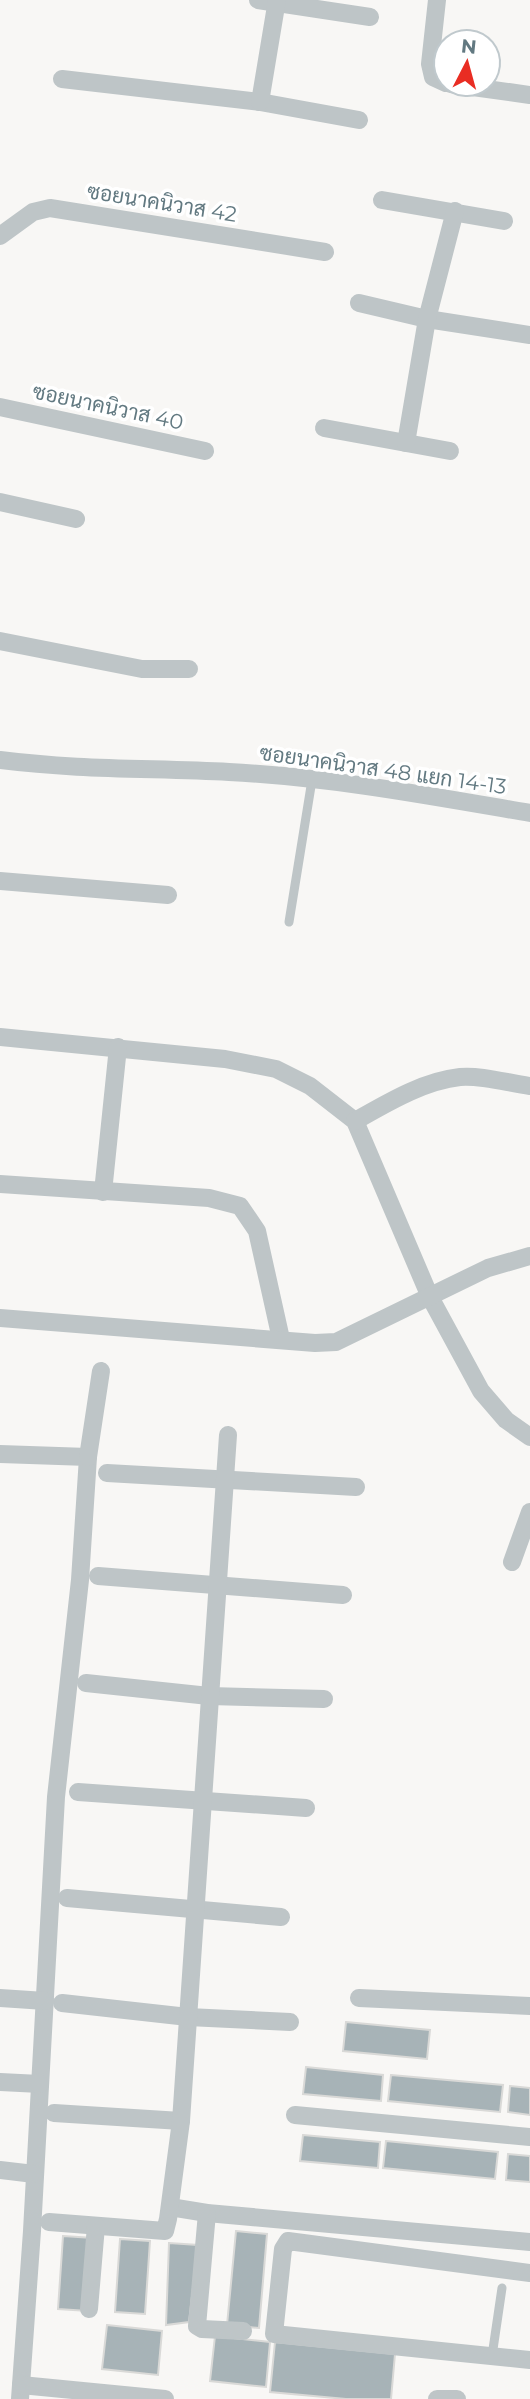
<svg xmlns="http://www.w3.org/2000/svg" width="530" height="2399" font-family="Montserrat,Sarabun,sans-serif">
	<rect width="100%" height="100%" fill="#f8f7f5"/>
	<g fill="#a7b3b7" stroke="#d9d9d7" stroke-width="2">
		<polygon points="346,2022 430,2030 427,2059 343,2051"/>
		<polygon points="306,2067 383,2075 381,2101 303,2094"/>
		<polygon points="391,2075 503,2085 500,2112 388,2101"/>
		<polygon points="510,2086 530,2088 530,2115 508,2112"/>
		<polygon points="303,2135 380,2142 378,2168 300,2161"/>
		<polygon points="386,2141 498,2152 495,2179 383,2168"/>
		<polygon points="508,2154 530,2156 530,2182 506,2180"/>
		<polygon points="236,2231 267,2234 259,2328 227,2325"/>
		<polygon points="63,2236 93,2238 88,2311 58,2309"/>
		<polygon points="120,2239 150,2241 145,2314 115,2312"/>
		<polygon points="169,2243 198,2245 189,2322 166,2325"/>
		<polygon points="107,2325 162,2331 158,2375 102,2369"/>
		<polygon points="215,2336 270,2342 266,2387 210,2381"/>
		<polygon points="275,2342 395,2354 391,2399 346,2399 270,2392"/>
	</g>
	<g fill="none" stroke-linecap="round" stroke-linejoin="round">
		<g stroke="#bec5c7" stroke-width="9">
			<polyline points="289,922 312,780"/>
			<polyline points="492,2356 502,2288"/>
		</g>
		<g stroke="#bec5c7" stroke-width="18">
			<polyline points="258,0 370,17"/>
			<polyline points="437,0 430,64 433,77 446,83"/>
			<polyline points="62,79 260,102 359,120"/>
			<polyline points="451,84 530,95"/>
			<polyline points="260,102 277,0"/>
			<polyline points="382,200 504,221"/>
			<polyline points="0,236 33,212 50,208 325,252"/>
			<polyline points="359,303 427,319 530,335"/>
			<polyline points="0,407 205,451"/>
			<polyline points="324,428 450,451"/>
			<polyline points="406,443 427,319 455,211"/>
			<polyline points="0,502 76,519"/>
			<polyline points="0,641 142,669 189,669"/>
			<path d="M0,760C78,770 151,768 229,772C329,777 431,796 530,813"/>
			<polyline points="0,881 168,895"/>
			<polyline points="0,1037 225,1059 276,1069 310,1086 355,1121 430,1297 481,1391 506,1420 530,1437"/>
			<path d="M355,1121C387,1103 423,1081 460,1077C481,1075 508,1083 530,1086"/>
			<polyline points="0,1184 209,1198 240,1206 257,1231 281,1339"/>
			<polyline points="103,1192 118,1047"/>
			<polyline points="0,1318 315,1343 336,1342 488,1268 530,1256"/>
			<polyline points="0,1454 88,1457 80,1580 56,1797 32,2231 20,2399"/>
			<polyline points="88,1457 101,1371"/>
			<polyline points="107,1473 356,1487"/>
			<polyline points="512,1562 530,1512"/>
			<polyline points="98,1576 343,1595"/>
			<polyline points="86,1683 209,1696 324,1699"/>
			<polyline points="78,1792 306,1808"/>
			<polyline points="67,1898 281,1917"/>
			<polyline points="0,1998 45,2001"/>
			<polyline points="359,1998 530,2006"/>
			<polyline points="62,2003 188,2017 290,2022"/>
			<polyline points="0,2082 40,2084"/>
			<polyline points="54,2113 181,2121"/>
			<polyline points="295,2115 530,2137"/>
			<polyline points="0,2170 34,2174"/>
			<polyline points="170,2207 207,2213 530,2242"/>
			<polyline points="207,2213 197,2326 202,2329 243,2331"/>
			<polyline points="49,2222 165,2231 168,2219 181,2121 228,1435"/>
			<polyline points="530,2273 288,2241 283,2249 274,2334 530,2360"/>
			<polyline points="89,2309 96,2226"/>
			<polyline points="21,2385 165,2399"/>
			<polyline points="437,2399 457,2399"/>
		</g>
	</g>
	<g text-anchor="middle" stroke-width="7" stroke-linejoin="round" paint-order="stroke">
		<g font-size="21" fill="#627981" stroke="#fff">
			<text transform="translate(162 203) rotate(9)" y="7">ซอยนาคนิวาส 42</text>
			<text transform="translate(108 407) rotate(12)" y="7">ซอยนาคนิวาส 40</text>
			<text transform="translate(383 770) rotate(8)" y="7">ซอยนาคนิวาส 48 แยก 14-13</text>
		</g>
	</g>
	<g transform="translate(467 63) rotate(6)"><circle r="33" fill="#ffffff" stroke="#c0c9cd" stroke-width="2"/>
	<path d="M0-5L12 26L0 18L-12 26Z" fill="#e92d23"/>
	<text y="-10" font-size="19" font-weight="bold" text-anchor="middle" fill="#627981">N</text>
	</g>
</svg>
